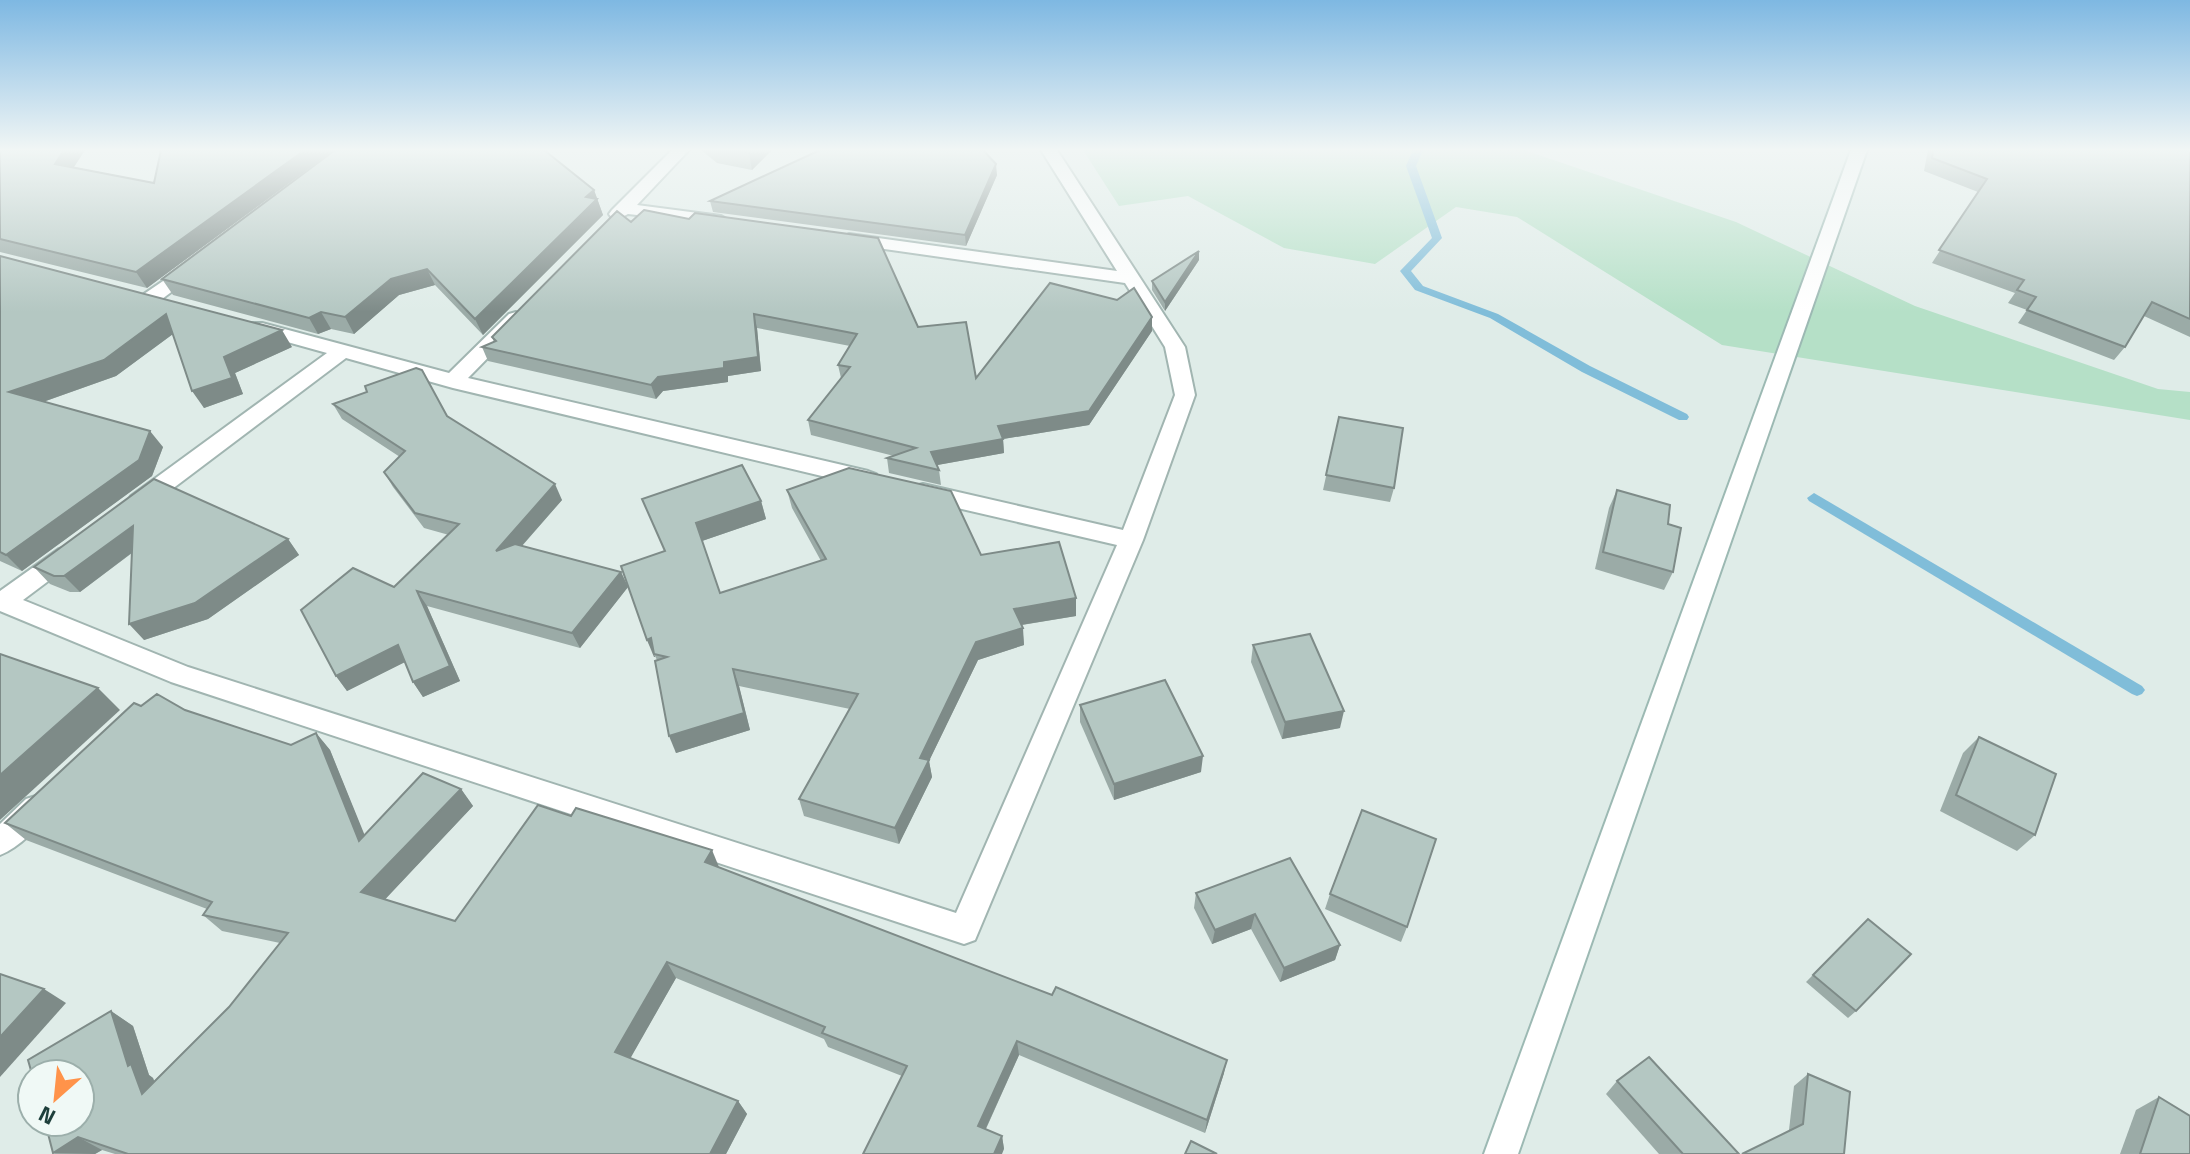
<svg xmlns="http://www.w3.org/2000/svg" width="2190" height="1154" font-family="'Titillium Web',sans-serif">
	<rect width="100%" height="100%" fill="#dfece8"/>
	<polygon fill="#b5e0c7" points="1083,150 1524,150 1736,222 1915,306 2158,389 2190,392 2190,420 1722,345 1517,217 1456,207 1375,264 1284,248 1188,196 1119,206"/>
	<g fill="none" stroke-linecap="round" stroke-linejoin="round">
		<g fill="#80bdd9" fill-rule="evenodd">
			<polygon points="1413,150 1423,150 1416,166 1442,238 1411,271 1423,286 1498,314 1590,366 1687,414 1689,417 1687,420 1679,420 1582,372 1490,318 1415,290 1400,271 1432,238 1406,166"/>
			<polygon points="1814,493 2142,686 2145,690 2142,694 2137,696 2132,694 1809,501 1807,498"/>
		</g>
		<g stroke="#a1b5b1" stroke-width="4">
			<g id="street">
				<polygon points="672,150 689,150 637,205 721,216 730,221 727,225 628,214 618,219 612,218 609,214 612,210"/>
				<polygon points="1041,150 1057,150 1185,347 1195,395 1143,540 975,940 964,944 171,682 0,611 0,591 59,549 67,546 75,549 79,555 75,561 23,600 188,667 956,913 1117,545 923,500 915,498 912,492 915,486 923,484 1123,530 1175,395 1165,347 1125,283 849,244 840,239 849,234 1117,271"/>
				<polygon points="191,262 200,268 198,272 158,302 144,302 141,298 144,294"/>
				<polygon points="516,312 526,318 523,322 468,378 868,471 876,474 879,479 876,484 868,487 453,388 346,358 147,508 131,508 128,502 131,496 327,353 248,331 245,327 248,323 262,323 449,373 509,314"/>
				<path d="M36,796L46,799L50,808C42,826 18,848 0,855V824L26,799Z"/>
			</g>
		</g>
		<g stroke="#9cb9b3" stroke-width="4">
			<polygon id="secondary" points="1851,150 1867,150 1518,1154 1484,1154"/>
		</g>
		<use href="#street" fill="#fff" fill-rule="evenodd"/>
		<use href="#secondary" fill="#fff" fill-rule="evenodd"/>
	</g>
	<g fill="#9baba7">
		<polygon points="0,150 85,150 74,167 154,183 334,150 147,288 0,252"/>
		<polygon points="701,150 772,150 752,170 717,163"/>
		<polygon points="1928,150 2190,150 2190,337 2144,316 2125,347 2114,360 2018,323 2027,310 2008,303 2015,293 1932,263 1978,192 1924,171"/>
		<polygon points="997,175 966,246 713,212 710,201"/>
		<polygon points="594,190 603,215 483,335 435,285 399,295 354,334 331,329 318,334 173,295 162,279"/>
		<polygon points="631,222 918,327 976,378 1152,331 1089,425 1003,439 1004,453 937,465 939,470 941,485 889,473 887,458 894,456 811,435 808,420 841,378 838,365 850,346 757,328 761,371 728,376 728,382 663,391 656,399 488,361 482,347 494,342 492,337"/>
		<polygon points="0,256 292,347 235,373 243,394 204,408 173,334 116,376 43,402 163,447 152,476 22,571 0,561"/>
		<polygon points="1199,260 1165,311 1152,290 1152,281"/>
		<polygon points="333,404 447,416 562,500 522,546 621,572 628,587 580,648 427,606 460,681 423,697 413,682 405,662 347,691 336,676 394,587 449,535 424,528 393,487 384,472 400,457 342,419"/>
		<polygon points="1339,417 1394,488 1390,502 1323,490"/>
		<polygon points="154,479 288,539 299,555 208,619 144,640 132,553 80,592 70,592 50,584 34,567"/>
		<polygon points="787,490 981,555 1076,616 1022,625 1024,645 978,660 929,761 932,777 899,844 804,816 799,799 850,709 739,686 750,730 676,753 657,660 647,640 665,551 642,499 761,501 766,519 702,541 720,593 821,561 792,508"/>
		<polygon points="1617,490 1668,524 1673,572 1664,590 1595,569 1609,508"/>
		<polygon points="1253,645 1340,728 1282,739 1251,662"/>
		<polygon points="1080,705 1201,772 1114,800 1080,722"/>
		<polygon points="141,706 185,710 291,745 316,733 330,750 364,835 461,789 473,806 385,899 455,921 719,867 1224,1073 1205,1133 1019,1055 986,1129 1002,1136 1004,1149 902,1076 828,1047 824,1039 676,978 630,1058 738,1101 747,1114 726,1154 115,1154 102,1150 95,1154 55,1154 53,1153 111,1011 133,1026 149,1075 153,1078 154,1081 229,1007 280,943 222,931 203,915 207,909 26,840 5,823"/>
		<polygon points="1979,737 2035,835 2017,851 1940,811 1963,753"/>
		<polygon points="1196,893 1340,945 1335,960 1280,982 1251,929 1212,944 1194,908"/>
		<polygon points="1330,894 1407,927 1401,942 1325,909"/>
		<polygon points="1868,919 1856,1011 1848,1018 1806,982"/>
		<polygon points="1808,1074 1844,1154 1789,1130 1794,1086"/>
		<polygon points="1617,1081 1739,1154 1659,1154 1606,1094"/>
		<polygon points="2159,1097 2190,1154 2120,1154 2136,1110"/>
	</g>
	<g fill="#7e8b88">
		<polygon points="64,150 85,150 66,179 55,164"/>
		<polygon points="305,150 334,150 147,288 136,272"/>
		<polygon points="752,150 772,150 752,170 749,153"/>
		<polygon points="996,164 997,175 966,246 965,235"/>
		<polygon points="594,190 603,215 483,335 475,319 586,197"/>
		<polygon points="1199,251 1199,260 1165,311 1165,302"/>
		<polygon points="427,269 435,285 399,295 354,334 345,317 391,279"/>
		<polygon points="321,312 331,329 318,334 309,318"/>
		<polygon points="166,314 177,331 116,376 23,409 9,392"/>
		<polygon points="754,314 757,328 761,371 728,376 728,382 663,391 656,399 651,385 658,377 724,362"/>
		<polygon points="1152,317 1152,331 1089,425 1003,439 1004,453 932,466 931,452"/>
		<polygon points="282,330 292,347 235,373 243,394 204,408 192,391 224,357"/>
		<polygon points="150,431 163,447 152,476 22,571 6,555"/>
		<polygon points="555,484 562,500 504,566 496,551"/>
		<polygon points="761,501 766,519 702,541 696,523"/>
		<polygon points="133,526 146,542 80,592 64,576"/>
		<polygon points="288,539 299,555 208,619 144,640 129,624"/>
		<polygon points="621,572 628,587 580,648 572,633"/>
		<polygon points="417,591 427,606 460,681 423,697 413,682"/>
		<polygon points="1076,598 1076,616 1015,626 1014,609"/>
		<polygon points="1023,628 1024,645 978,660 929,761 932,777 899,844 895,828 920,758 976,642"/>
		<polygon points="651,638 655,657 654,657 647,640"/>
		<polygon points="398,645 409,660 347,691 336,676"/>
		<polygon points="733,669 739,686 750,730 676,753 669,736"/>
		<polygon points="98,688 120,710 0,820 0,775"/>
		<polygon points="1344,711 1340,728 1282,739 1285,722"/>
		<polygon points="316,733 330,750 374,858 359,841"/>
		<polygon points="1203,756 1201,772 1114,800 1114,784"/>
		<polygon points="461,789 473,806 377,908 361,892"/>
		<polygon points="712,850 719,867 705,862"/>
		<polygon points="1255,914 1251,929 1212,944 1215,930"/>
		<polygon points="1340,945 1335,960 1280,982 1284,968"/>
		<polygon points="667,962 676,978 626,1066 615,1052"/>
		<polygon points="44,989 66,1003 0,1077 0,1037"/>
		<polygon points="111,1011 133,1026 149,1075 153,1078 164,1107 142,1094 128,1066"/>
		<polygon points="1017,1041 1019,1055 981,1139 978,1126"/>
		<polygon points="1227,1060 1224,1073 1205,1133 1207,1120"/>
		<polygon points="738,1101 747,1114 726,1154 710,1154"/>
		<polygon points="1002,1136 1004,1149 1002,1154 994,1154"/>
		<polygon points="78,1137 102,1150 95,1154 53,1153"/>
	</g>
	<g fill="#b4c7c2" stroke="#7e8b88" stroke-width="2">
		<polygon points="0,150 64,150 55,164 154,183 161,150 305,150 136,272 0,239"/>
		<polygon points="335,150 544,150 594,190 586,197 597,199 475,319 427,269 391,279 345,317 321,312 309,318 162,279"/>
		<polygon points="732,150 752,150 749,153"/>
		<polygon points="820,150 983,150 996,164 965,235 710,201"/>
		<polygon points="1933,150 2190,150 2190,319 2152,302 2125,347 2027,310 2036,297 2017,290 2024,280 1939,250 1987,179 1932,158"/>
		<polygon points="644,210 689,219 695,213 878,238 918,327 966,322 976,378 1050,283 1117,300 1134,288 1152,317 1089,411 998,426 1003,439 931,452 939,470 887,458 916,448 808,420 850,367 838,365 857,334 754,314 758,357 724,362 724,368 658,377 651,385 482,347 496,341 492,337 617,211 631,222"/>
		<polygon points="1199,251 1165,302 1152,281"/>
		<polygon points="0,256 282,330 224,357 232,378 192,391 166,314 104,360 9,392 150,431 139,460 6,555 0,552"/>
		<polygon points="416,368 422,370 447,416 555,484 496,551 515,544 621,572 572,633 417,591 450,666 413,682 398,645 336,676 301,610 353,568 394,587 459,524 415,513 384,472 405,451 333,404 367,392 365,386"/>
		<polygon points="1339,417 1403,428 1394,488 1326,475"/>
		<polygon points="742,465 761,501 696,523 720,593 826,559 787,490 849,468 951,491 981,555 1059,542 1076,598 1014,609 1023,628 976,642 920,758 929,760 895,828 799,799 858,694 733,669 744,713 669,736 655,661 667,657 654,654 651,638 647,640 621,566 665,551 642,499"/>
		<polygon points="154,479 288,539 195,603 129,624 133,526 64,576 54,576 34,567"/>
		<polygon points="1617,490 1670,505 1668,524 1681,528 1673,572 1603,552"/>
		<polygon points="1310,634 1344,711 1285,722 1253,645"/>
		<polygon points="0,654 98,688 0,775"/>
		<polygon points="1165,680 1203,756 1114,784 1080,705"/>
		<polygon points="157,694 185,710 291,745 316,733 359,841 423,773 461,789 361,892 455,921 538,805 571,816 576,808 712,850 705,862 1052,995 1056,987 1227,1060 1207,1120 1017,1041 978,1126 1002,1136 994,1154 863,1154 907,1066 822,1033 825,1027 667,962 615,1052 738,1101 710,1154 128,1154 78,1137 53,1153 45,1122 80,1122 80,1074 32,1074 28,1060 111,1011 128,1066 131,1064 142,1094 229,1007 288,933 203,915 212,902 5,823 134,703 141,706"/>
		<polygon points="1979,737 2056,774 2035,835 1956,795"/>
		<polygon points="1362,810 1436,839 1407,927 1330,894"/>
		<polygon points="1290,858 1340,945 1284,968 1255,914 1215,930 1196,893"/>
		<polygon points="1868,919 1911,954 1856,1011 1813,975"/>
		<polygon points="0,974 44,989 0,1037"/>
		<polygon points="1649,1057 1739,1154 1683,1154 1617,1081"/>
		<polygon points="1808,1074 1850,1092 1844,1154 1742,1154 1803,1124"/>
		<polygon points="2159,1097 2190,1116 2190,1154 2140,1154"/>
		<polygon points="1191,1141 1217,1154 1185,1154"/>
	</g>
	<linearGradient id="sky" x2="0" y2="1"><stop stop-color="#7eb8e2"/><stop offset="0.48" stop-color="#f1f6f5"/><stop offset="1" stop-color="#f1f6f5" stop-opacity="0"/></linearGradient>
	<rect width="2190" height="312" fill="url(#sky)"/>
	<g transform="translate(56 1098) rotate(207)"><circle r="38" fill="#f0f9f6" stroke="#9cafab" stroke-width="2"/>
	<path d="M0-6L14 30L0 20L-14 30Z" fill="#ff934a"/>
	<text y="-12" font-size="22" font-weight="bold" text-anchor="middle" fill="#1e3f3b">N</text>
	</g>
</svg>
